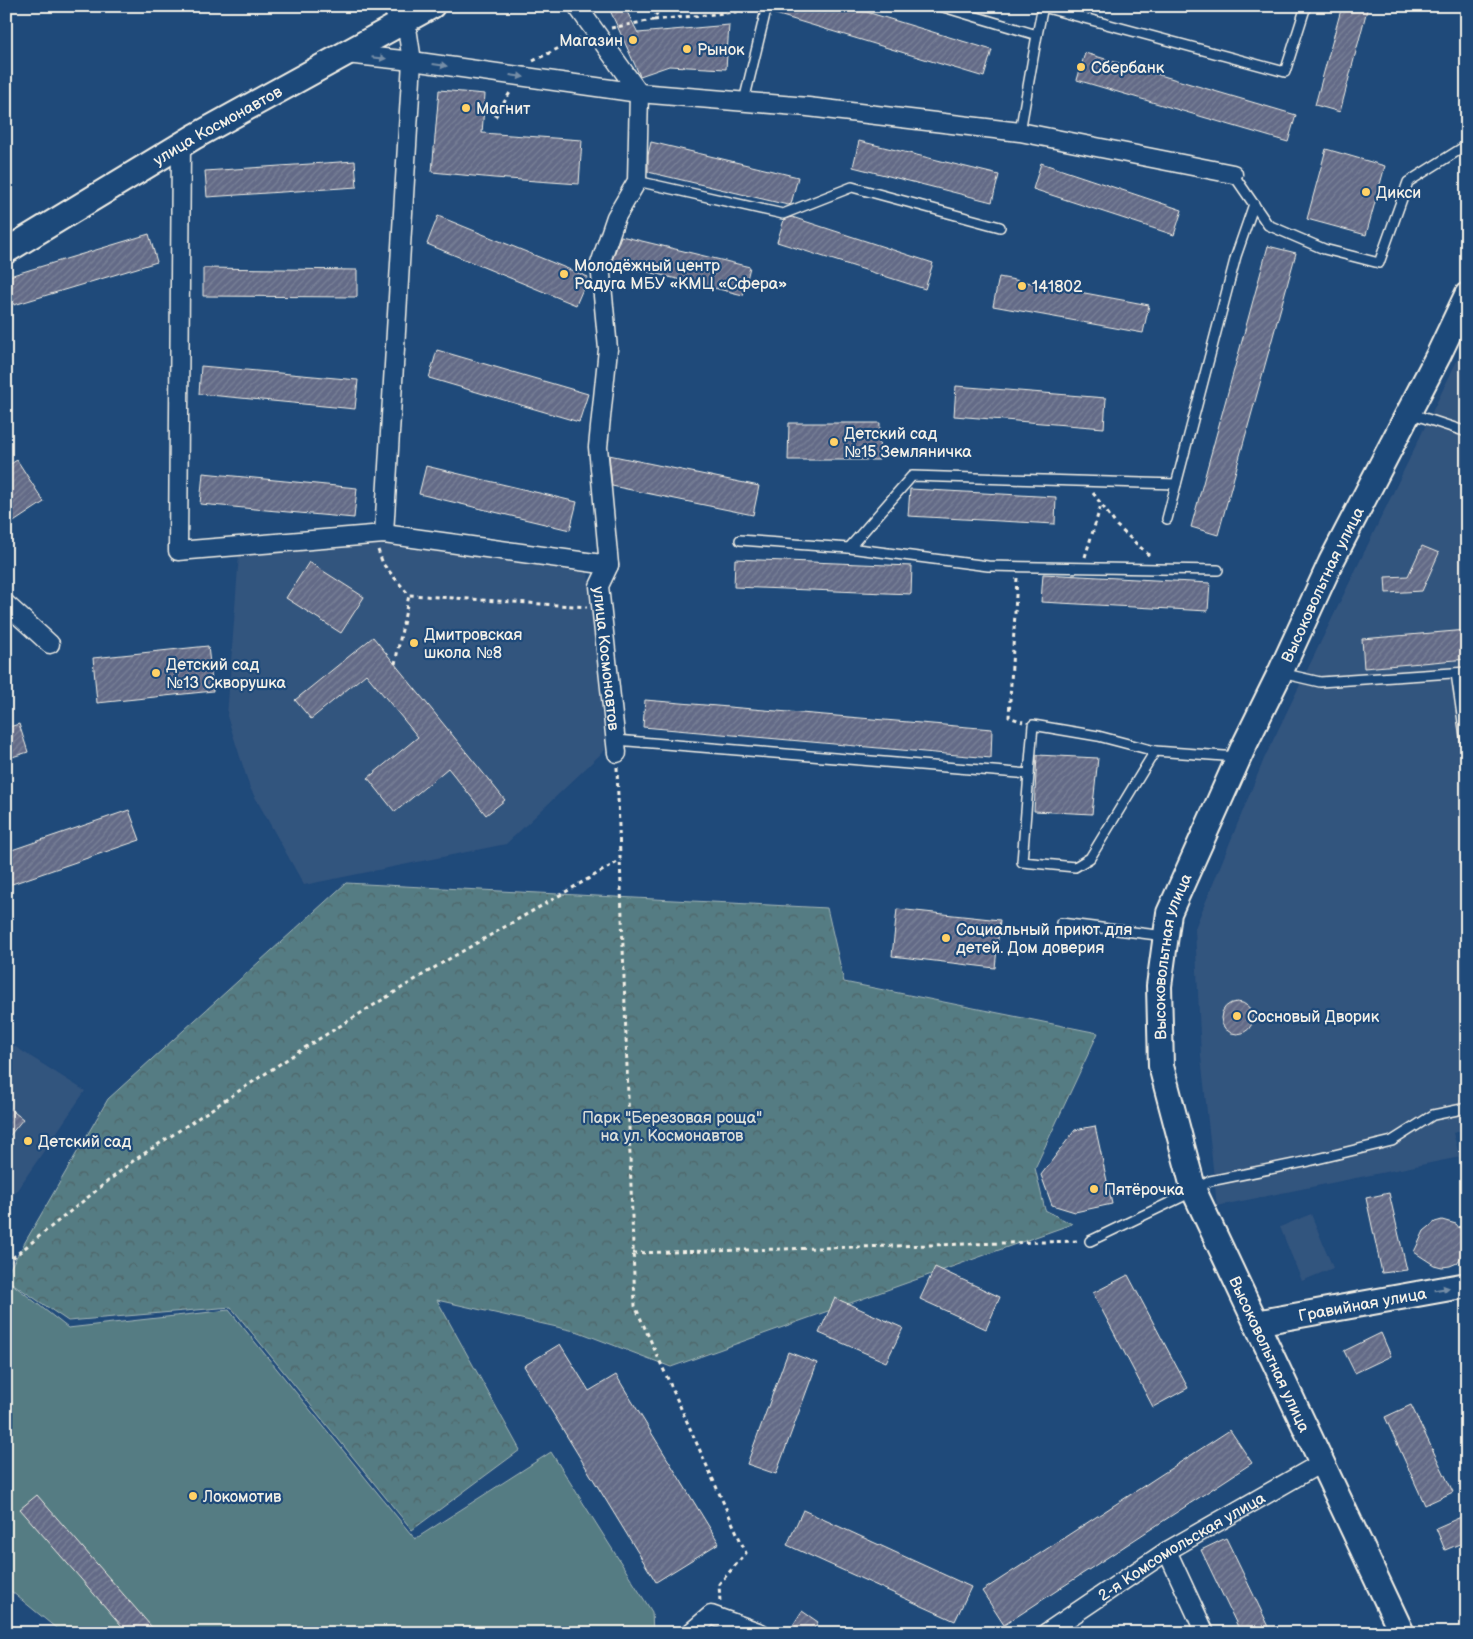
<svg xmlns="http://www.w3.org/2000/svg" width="1473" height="1639" font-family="'Balsamiq Sans',sans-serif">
	<defs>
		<pattern id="park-crowns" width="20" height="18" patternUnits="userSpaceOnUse" patternTransform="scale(1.25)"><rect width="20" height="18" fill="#547c83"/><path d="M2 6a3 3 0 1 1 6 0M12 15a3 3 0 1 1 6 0" fill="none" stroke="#4f6568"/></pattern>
		<pattern id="building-hatch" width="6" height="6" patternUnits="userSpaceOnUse" patternTransform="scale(1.25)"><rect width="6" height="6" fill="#636b87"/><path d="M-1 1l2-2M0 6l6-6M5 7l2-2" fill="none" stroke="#7a8198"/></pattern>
	</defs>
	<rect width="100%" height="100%" fill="#1f4a7a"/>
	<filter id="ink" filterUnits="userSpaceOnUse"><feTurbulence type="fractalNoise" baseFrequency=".02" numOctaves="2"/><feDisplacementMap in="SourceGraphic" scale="10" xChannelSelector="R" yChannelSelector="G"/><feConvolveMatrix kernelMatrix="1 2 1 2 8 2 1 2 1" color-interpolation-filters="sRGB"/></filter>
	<g filter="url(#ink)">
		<g fill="#33547e">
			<polygon points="1467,340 1467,1128 1453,1133 1460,1157 1217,1206 1201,1056 1195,928 1264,759"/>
			<polygon points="376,541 588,571 605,750 506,844 304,885 250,788 227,716 239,554"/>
			<polygon points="6,1041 85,1091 13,1196 6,1192"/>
			<polygon points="1311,1214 1333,1268 1302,1281 1280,1227"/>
		</g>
		<polygon fill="url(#park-crowns)" stroke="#a4b6b6" points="346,883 827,908 844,982 1098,1033 1035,1168 1045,1210 1072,1224 671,1367 579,1332 437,1300 520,1450 412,1530 231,1307 68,1321 6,1279 6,1275 108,1099"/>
		<polygon fill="#547c83" stroke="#a4b6b6" points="6,1279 68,1328 229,1310 415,1539 551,1452 652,1612 653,1633 62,1633 6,1587"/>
		<g fill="url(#building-hatch)" stroke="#f4f1e8">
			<polygon points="608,6 624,6 638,33 729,25 726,69 669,66 640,76"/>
			<polygon points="773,6 847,6 992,50 984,77 772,13"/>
			<polygon points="1342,6 1368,6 1340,112 1315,105"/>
			<polygon points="1085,53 1296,115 1288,142 1077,80"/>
			<polygon points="439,90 485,94 482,133 582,140 579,184 494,178 432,172"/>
			<polygon points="859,141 999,175 992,202 853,167"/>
			<polygon points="651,142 798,177 791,204 788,205 648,172 648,155"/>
			<polygon points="1326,149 1385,166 1366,235 1307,219"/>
			<polygon points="355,161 357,187 207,197 205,171"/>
			<polygon points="1041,163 1182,210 1174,235 1033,189"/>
			<polygon points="438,216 588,277 576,305 427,244"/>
			<polygon points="792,217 933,263 925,289 777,242 784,220"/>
			<polygon points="149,234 157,262 14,305 6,277"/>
			<polygon points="621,236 750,267 743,295 611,263"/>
			<polygon points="1268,246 1296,253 1218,535 1191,527"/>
			<polygon points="203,268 357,270 357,297 203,296"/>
			<polygon points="999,277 1149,305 1143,333 993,306"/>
			<polygon points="437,350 588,394 579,422 429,378"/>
			<polygon points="201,366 358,380 355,409 199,394"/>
			<polygon points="956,386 1106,398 1104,428 954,416"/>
			<polygon points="789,423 880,423 879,460 788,460"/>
			<polygon points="609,455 759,486 753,515 612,486"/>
			<polygon points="17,460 44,502 6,527 6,467"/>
			<polygon points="426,466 577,502 570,530 419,494"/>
			<polygon points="203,473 357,488 354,518 200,504"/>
			<polygon points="910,489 1056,497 1055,524 908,516"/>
			<polygon points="1422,546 1439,553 1422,591 1386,593 1385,577 1408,576"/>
			<polygon points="735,559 912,566 911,594 734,587"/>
			<polygon points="309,562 364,597 341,633 286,598"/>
			<polygon points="1043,574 1210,583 1208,611 1041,602"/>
			<polygon points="1467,630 1467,659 1364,668 1362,639"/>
			<polygon points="373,637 505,800 486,815 448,768 395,812 368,778 418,737 366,674 311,719 295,700"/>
			<polygon points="208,646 213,691 97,703 93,658"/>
			<polygon points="645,700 992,729 991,758 643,727"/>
			<polygon points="19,724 28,752 6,759 6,728"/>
			<polygon points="1037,755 1098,758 1092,814 1034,811"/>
			<polygon points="129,810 140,840 6,886 6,852"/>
			<polygon points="897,909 1000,920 995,968 892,956"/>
			<circle cx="1237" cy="1018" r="16"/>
			<polygon points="6,1106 23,1119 6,1140"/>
			<polygon points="1095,1126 1112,1204 1075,1212 1052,1205 1041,1175 1075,1130"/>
			<polygon points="1389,1193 1407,1270 1382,1273 1366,1198"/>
			<polygon points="1442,1220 1456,1224 1465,1235 1467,1243 1466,1250 1457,1263 1450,1266 1442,1267 1434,1265 1414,1252 1424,1231 1435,1222"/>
			<polygon points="935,1267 1000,1297 986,1329 920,1299"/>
			<polygon points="1128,1275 1188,1388 1153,1407 1093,1293"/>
			<polygon points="835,1298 903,1328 886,1362 819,1333"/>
			<polygon points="1381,1333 1391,1356 1355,1373 1344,1351"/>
			<polygon points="560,1344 589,1391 616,1375 719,1543 656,1582 524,1366"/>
			<polygon points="788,1352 817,1363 776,1474 747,1464"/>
			<polygon points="1411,1405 1453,1492 1425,1505 1385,1417"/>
			<polygon points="1230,1430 1252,1463 1004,1625 982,1591"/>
			<polygon points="37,1495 157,1633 128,1633 20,1509"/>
			<polygon points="803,1510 971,1587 955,1621 787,1545"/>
			<polygon points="1461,1517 1467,1532 1467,1541 1445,1550 1436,1528"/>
			<polygon points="1226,1538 1272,1633 1241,1633 1201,1550"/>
			<polygon points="802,1611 818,1622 811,1633 788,1633"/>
		</g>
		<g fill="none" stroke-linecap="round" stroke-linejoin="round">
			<g stroke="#f4f1e8" stroke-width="12">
				<g id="lane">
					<polyline points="387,6 395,24"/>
					<polyline points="940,6 1037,35 1020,132"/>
					<polyline points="1043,7 1285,72 1306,6"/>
					<polyline points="1037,35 1043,6"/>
					<polyline points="744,101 767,6"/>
					<polyline points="1233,174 1268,225 1324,249 1379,263 1408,182 1467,145"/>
					<polyline points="637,181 783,214 852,187 1000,227"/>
					<polyline points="1409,413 1467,432"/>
					<polyline points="1167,519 1236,256 1254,204"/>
					<polyline points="740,540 849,548 912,476 1176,484"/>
					<polyline points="849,548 988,566 1218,570"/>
					<polyline points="1281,673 1320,682 1467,672"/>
					<polyline points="1456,673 1467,750"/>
					<polyline points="616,740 1029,774 1033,725 1098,736 1155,751 1238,757"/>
					<polyline points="1029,774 1022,862 1075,867 1090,858 1155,751"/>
					<polyline points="1061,923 1165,936"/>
					<polyline points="1090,1241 1194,1191 1210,1181 1309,1161 1392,1141 1433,1115 1467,1108"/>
				</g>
			</g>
			<g stroke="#f4f1e8" stroke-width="21">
				<g id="street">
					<polyline points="346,54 412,61 639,93 808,107 1020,132 1233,174"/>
					<polyline points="181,145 178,551 384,534 609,565 598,447 608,349 600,264 616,217 637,181 639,93 577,6"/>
					<polyline points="384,534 412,61 406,21"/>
					<path id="s1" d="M609,565L599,586L617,753"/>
					<polyline points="6,604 50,644"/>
					<polyline points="1167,1551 1205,1633"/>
					<polyline points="690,1633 711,1615 761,1633"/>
					<path id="s2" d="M1046,1633L1167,1551L1321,1463"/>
				</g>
			</g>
			<g stroke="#f4f1e8" stroke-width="28">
				<g id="secondary">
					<path id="s3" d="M6,251L194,137L432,6"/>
					<path id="s4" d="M1256,1323L1467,1285"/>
					<path id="s5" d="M1402,1633L1194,1191L1161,1066L1159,986L1169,913L1243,748L1280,673L1331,562L1438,356L1467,295"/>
				</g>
			</g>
			<g stroke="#f4f1e8" stroke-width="3" stroke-dasharray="4 4" stroke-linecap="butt">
				<polyline points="654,20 755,10"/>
				<polyline points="611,28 653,20 661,6"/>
				<polyline points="533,61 581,37"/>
				<polyline points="495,117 511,91"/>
				<polyline points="1093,493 1117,526 1151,557"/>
				<polyline points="378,550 383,564 409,595 587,607"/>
				<polyline points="1085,557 1101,505"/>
				<polyline points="1017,578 1009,717 1023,722"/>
				<polyline points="395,664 409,595"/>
				<polyline points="617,767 635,1306 746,1553 719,1584 720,1602"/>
				<polyline points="633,1253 1080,1241"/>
				<polyline points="6,1263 133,1161 301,1050 442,963 621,860"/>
			</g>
			<use href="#lane" stroke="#1f4a7a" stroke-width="9"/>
			<use href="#street" stroke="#1f4a7a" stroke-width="18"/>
			<use href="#secondary" stroke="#1f4a7a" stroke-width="24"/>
		</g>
		<defs><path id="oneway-solid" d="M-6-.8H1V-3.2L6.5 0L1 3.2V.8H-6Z" transform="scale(1.25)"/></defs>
		<g fill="#748da6">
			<use href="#oneway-solid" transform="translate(379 58) rotate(6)"/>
			<use href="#oneway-solid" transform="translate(440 65) rotate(8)"/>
			<use href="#oneway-solid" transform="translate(517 76) rotate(8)"/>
			<use href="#oneway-solid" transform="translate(1442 1289) rotate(-10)"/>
		</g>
	</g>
	<g fill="#ffd166" stroke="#1f4a7a" stroke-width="2">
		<circle cx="633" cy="40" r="5"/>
		<circle cx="687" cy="49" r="5"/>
		<circle cx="1081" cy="67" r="5"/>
		<circle cx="466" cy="108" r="5"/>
		<circle cx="1366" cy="192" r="5"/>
		<circle cx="564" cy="274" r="5"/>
		<circle cx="1022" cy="286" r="5"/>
		<circle cx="834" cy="442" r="5"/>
		<circle cx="414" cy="643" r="5"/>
		<circle cx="156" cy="673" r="5"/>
		<circle cx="946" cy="938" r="5"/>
		<circle cx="1237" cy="1016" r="5"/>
		<circle cx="28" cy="1141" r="5"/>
		<circle cx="1094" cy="1189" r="5"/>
		<circle cx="193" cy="1496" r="5"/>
	</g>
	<g text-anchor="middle" stroke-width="4.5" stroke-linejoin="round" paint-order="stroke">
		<g font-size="16" fill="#f4f1e8" stroke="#1f4a7a" text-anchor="start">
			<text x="623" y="46" text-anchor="end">Магазин</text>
			<text x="697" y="55">Рынок</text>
			<text x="1091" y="73">Сбербанк</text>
			<text x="476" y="114">Магнит</text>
			<text x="1376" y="198">Дикси</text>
			<text x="574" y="271">Молодёжный центр<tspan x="574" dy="18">Радуга МБУ «КМЦ «Сфера»</tspan></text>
			<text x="1032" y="292">141802</text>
			<text x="844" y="439">Детский сад<tspan x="844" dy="18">№15 Земляничка</tspan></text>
			<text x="424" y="640">Дмитровская<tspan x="424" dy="18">школа №8</tspan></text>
			<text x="166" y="670">Детский сад<tspan x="166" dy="18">№13 Скворушка</tspan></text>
			<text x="956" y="935">Социальный приют для<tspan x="956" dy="18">детей. Дом доверия</tspan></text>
			<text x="1247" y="1022">Сосновый Дворик</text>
			<text x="38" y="1147">Детский сад</text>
			<text x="1104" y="1195">Пятёрочка</text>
			<text x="203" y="1502">Локомотив</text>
		</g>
		<g font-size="16" fill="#f4f1e8" stroke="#1f4a7a">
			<text dy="6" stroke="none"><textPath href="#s3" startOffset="246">улица Космонавтов</textPath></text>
			<text dy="6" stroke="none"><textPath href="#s5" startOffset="1134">Высоковольтная улица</textPath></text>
			<text dy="6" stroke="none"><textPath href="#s1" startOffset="96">улица Космонавтов</textPath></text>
			<text dy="6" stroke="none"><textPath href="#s5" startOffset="729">Высоковольтная улица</textPath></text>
			<text dy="6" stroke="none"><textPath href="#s4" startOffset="108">Гравийная улица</textPath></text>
			<text transform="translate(1270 1354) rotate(65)" y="6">Высоковольтная улица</text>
			<text dy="6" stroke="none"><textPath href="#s2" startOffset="161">2-я Комсомольская улица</textPath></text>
		</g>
		<g font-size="16" fill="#dcdfd9" stroke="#1f4a7a">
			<text x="672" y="1123">Парк "Березовая роща"<tspan x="672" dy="18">на ул. Космонавтов</tspan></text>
		</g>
	</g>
	<rect width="1473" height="1639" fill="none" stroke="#1f4a7a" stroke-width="25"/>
	<rect x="12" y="12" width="1448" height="1614" fill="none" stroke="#f4f1e8" stroke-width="2" filter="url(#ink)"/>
</svg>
